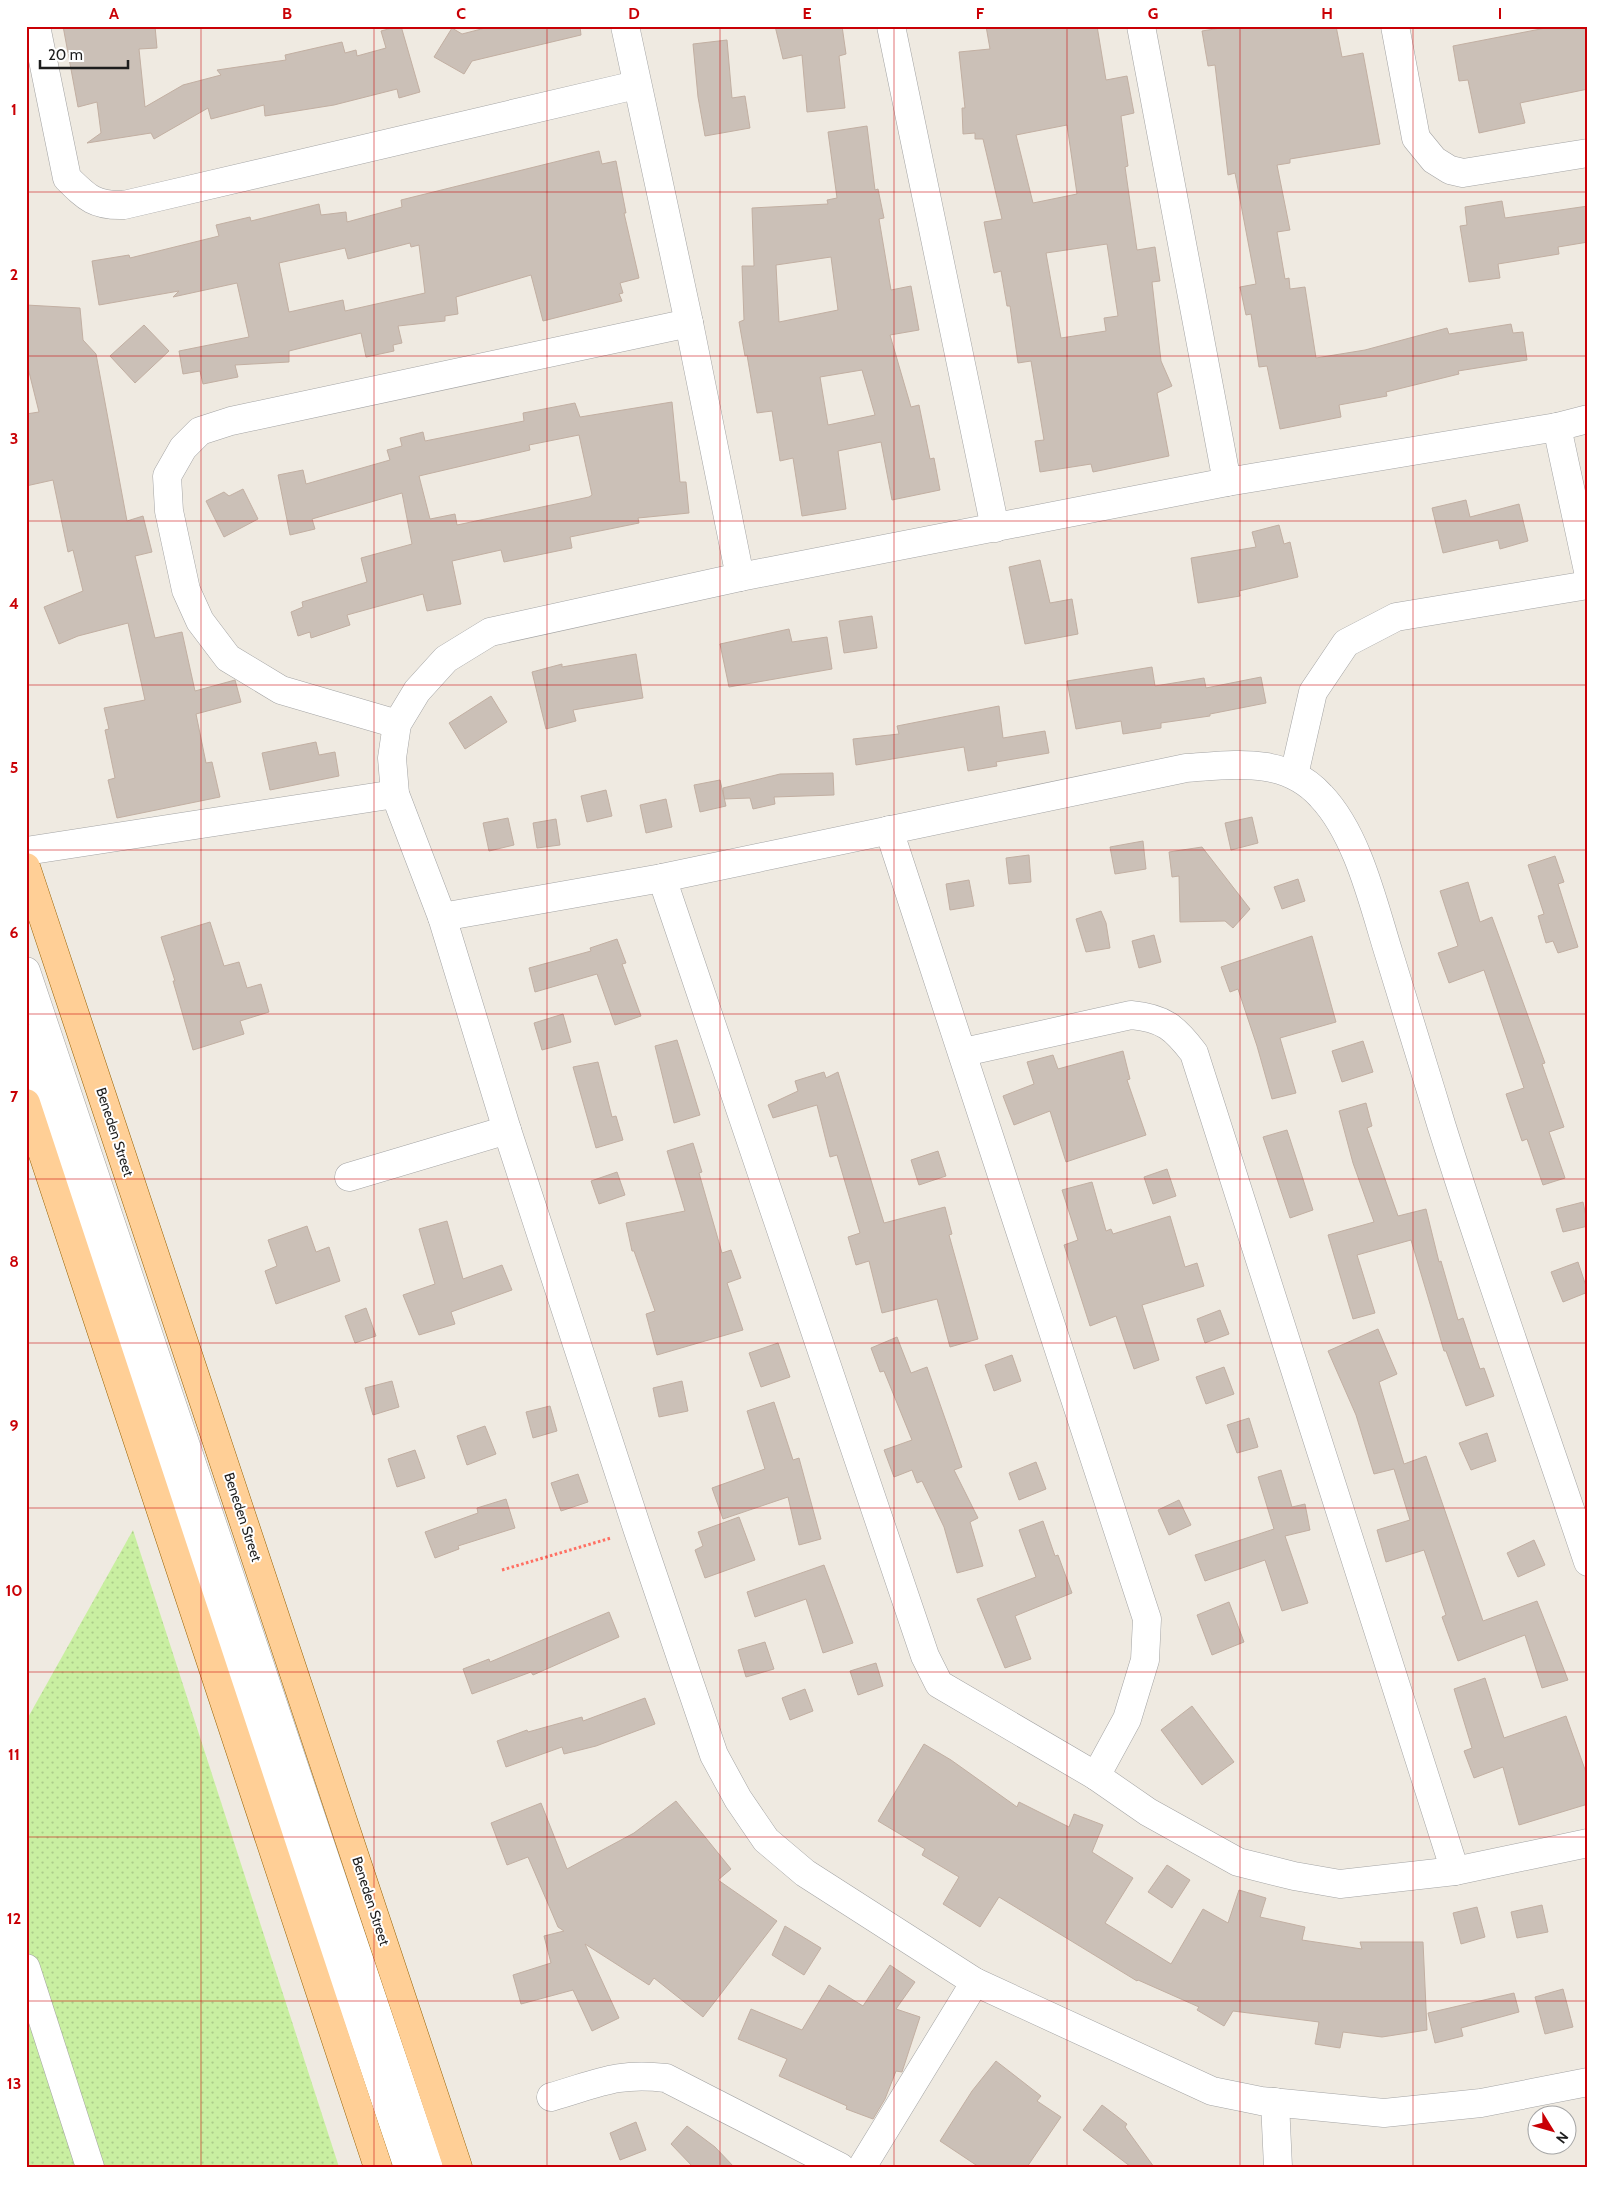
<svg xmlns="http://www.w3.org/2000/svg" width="1614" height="2193" font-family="Cabin,sans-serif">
	<defs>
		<pattern id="grass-dots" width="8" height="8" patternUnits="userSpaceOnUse" patternTransform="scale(1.25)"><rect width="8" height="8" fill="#c9efa1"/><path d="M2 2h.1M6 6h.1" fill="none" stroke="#accc8a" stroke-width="1.8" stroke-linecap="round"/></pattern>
	</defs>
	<rect width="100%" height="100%" fill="#efeae1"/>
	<polygon fill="url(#grass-dots)" points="133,1530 339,2167 26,2167 26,1721"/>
	<g fill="#cbc0b7" stroke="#c2afa2" fill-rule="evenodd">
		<polygon points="63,26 155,26 157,48 139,49 145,107 183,85 221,75 217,70 286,60 285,55 342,42 345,53 356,50 357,56 386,48 381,31 399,26 401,26 420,92 399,98 397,89 334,105 265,116 264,105 211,119 208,108 154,139 151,133 87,143 101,133 97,102 78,107"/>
		<polygon points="493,26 580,26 581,35 472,61 464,74 434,57 452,28 462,34"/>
		<polygon points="775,26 842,26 846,54 839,56 845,108 807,112 802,55 783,59"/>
		<path d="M986,26H1097L1106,80L1127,76L1134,113L1121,116L1128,166L1125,167L1137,250L1155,247L1160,281L1152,282L1161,361L1172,386L1157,393L1169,456L1093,472L1091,464L1040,472L1035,441L1044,440L1031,361L1018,363L1010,306H1007L1001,271L994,273L984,222L1002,219L983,139H975V133L963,134L962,108H965L959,52L990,49ZM1067,125L1077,194L1033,203L1016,135ZM1107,244L1118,316L1104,318L1106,331L1061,338L1046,253Z"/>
		<polygon points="1233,26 1336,26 1342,57 1363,53 1380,144 1290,159 1290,163 1277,165 1290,230 1277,232 1285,279 1289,278 1290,289 1305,287 1316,358 1365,350 1447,328 1449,334 1511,324 1513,333 1523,332 1527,360 1458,371 1459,374 1386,392 1387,396 1339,405 1341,417 1280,429 1267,366 1259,367 1251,314 1246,315 1240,287 1256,284 1235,173 1228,175 1215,65 1208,66 1202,31"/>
		<polygon points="1556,26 1588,26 1588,89 1520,103 1525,123 1479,133 1468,80 1459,81 1453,46"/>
		<polygon points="727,40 732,98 745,96 750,128 705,136 698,97 693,44"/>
		<path d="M867,126L875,190L878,189L884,218L879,219L891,290L911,286L919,330L890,335L911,407L919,405L930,459L934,458L940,490L892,500L881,442L838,451L846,509L802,516L793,458L780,461L772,411L757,413L747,355L745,356L739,322L744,320L742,266H754L752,208L828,204L827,200L837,198L828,132ZM831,257L838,310L779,322L776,265ZM862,370L875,415L828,425L820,377Z"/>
		<path d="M599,151L602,164L616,161L626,213H624L639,278L620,283L623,293L619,294L622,301L543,321L531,275L456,297L458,314L445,316V321L398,326L402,343L393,345L394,351L366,357L361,333L289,351V362L235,365L238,377L203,384L200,371L183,374L179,351L249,337L237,283L173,297L179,291L99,305L92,261L129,255L130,258L219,236L216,225L250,217L251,221L319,204L321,215L346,212L347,222L402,207L401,200ZM410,243L411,247L419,245L425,293L345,311L343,300L289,312L279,263L345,248L348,259Z"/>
		<polygon points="1502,201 1505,218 1588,206 1588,242 1558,247 1559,254 1498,264 1500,278 1469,282 1460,226 1467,225 1465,207"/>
		<polygon points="26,305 80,308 83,340 96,354 127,521 143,516 152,552 135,556 155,638 182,632 195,691 235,680 241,702 196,714 206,763 212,762 220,797 117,818 108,780 115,778 105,730 109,729 104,708 145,700 128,623 78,636 59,644 44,607 83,591 73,550 68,552 53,480 26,486 26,414 39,412 26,360"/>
		<polygon points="144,325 169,351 135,383 110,356"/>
		<path d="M672,402L680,482H686L689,513L638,518L639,523L570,537L572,548L504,562L501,550L452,561L461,604L427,611L423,594L347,615L350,625L311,638L310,632L298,636L291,612L303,607L302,602L367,582L361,558L412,544L402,493L312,519L315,529L290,535L278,475L303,470L306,484L390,460L387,450L402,446L400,438L423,432L425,441L524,421L523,413L575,403L580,417ZM579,435L592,495L589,497L457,525L455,514L430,519L419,476L530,450L529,445Z"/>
		<polygon points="243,489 258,519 224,537 206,501 224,492 229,496"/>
		<polygon points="1466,500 1470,517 1519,504 1528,541 1500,549 1498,540 1443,553 1432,508"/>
		<polygon points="1279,525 1284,544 1290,542 1298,577 1239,591 1240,596 1198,603 1191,558 1256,547 1252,532"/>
		<polygon points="1040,560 1050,603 1072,599 1078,634 1025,644 1009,567"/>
		<polygon points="872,616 877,648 844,653 839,621"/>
		<polygon points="789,629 792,642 827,637 832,669 729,687 720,644"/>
		<polygon points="636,654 643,698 573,710 576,721 546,729 532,672 562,664 562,667"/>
		<polygon points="1152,667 1155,686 1204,678 1206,688 1261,677 1266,703 1210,714 1210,716 1161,723 1161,728 1123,734 1121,721 1076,729 1067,681"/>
		<polygon points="491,696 507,722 465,749 449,723"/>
		<polygon points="999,706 1003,738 1045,731 1049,753 996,762 997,766 968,771 964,747 856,765 853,739 899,734 897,726"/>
		<polygon points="316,742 319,755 335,752 339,776 270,790 262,753"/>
		<polygon points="833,773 834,795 774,797 775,804 753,809 750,798 724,799 723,788 780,774"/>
		<polygon points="720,780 726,806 700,812 694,785"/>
		<polygon points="606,790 612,816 587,822 581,796"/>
		<polygon points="666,799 672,827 646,833 640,805"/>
		<polygon points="1252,817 1258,843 1231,850 1225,823"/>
		<polygon points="508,818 514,845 489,851 483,823"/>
		<polygon points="556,819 560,845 537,848 533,823"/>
		<polygon points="1143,841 1146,869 1115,874 1110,847"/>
		<polygon points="1202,847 1250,909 1233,928 1225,921 1180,922 1179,876 1172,877 1169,852"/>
		<polygon points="1029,855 1031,882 1009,884 1006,858"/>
		<polygon points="1555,856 1564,882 1558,884 1578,947 1558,953 1553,941 1546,943 1538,916 1544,914 1528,865"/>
		<polygon points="1298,879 1305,901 1282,909 1274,887"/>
		<polygon points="969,880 974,906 950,910 946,884"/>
		<polygon points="1468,882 1480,922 1492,917 1545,1063 1542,1064 1564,1127 1549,1132 1565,1178 1543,1185 1527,1139 1522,1141 1506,1094 1524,1088 1484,970 1449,983 1438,953 1458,946 1440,891"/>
		<polygon points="1101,911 1106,923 1110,948 1086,952 1076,919"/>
		<polygon points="210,922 224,966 239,962 247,988 261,984 269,1012 240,1021 244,1034 193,1050 173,981 175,981 161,937"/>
		<polygon points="1154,935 1161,962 1139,968 1132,941"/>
		<polygon points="1312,936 1336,1022 1280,1038 1296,1093 1272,1099 1257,1046 1238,989 1230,992 1221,967"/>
		<polygon points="617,939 626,963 622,964 641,1016 615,1025 597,974 535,992 529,968 591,951 590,948"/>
		<polygon points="563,1014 571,1042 542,1050 534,1023"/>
		<polygon points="677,1040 700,1115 674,1123 655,1046"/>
		<polygon points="1363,1041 1373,1072 1342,1082 1332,1051"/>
		<polygon points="1123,1051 1130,1079 1127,1080 1146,1135 1066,1162 1050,1111 1014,1125 1003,1096 1034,1084 1027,1062 1053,1055 1058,1069"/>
		<polygon points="598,1062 612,1117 616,1116 623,1140 596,1148 573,1067"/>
		<polygon points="824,1072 826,1078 838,1072 884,1223 945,1207 952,1234 949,1235 978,1339 950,1347 937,1299 882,1313 869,1261 856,1265 848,1237 860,1233 837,1155 830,1157 817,1105 773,1118 768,1105 798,1091 795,1081"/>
		<polygon points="1366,1103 1372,1126 1367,1128 1398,1216 1426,1209 1439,1262 1441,1261 1458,1320 1463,1318 1480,1369 1484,1368 1494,1396 1466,1406 1446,1351 1444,1351 1411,1240 1357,1255 1375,1313 1353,1319 1328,1235 1374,1222 1353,1163 1339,1111"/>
		<polygon points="1287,1130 1313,1210 1290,1218 1263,1137"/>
		<polygon points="693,1143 702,1172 699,1173 722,1253 731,1250 741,1278 727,1283 743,1330 657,1355 646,1314 655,1311 634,1251 632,1251 626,1223 685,1211 667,1151"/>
		<polygon points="938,1151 946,1176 919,1185 911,1160"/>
		<polygon points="1167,1169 1176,1196 1153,1204 1144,1177"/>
		<polygon points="617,1172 625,1195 599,1204 591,1181"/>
		<polygon points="1092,1182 1106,1231 1111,1229 1113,1234 1170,1216 1185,1267 1197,1263 1204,1286 1142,1305 1159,1360 1134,1369 1116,1316 1090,1326 1064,1245 1078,1240 1062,1190"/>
		<polygon points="1583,1202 1588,1226 1563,1232 1556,1209"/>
		<polygon points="447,1221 463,1279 502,1265 512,1290 451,1312 455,1324 419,1335 403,1295 435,1284 419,1229"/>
		<polygon points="307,1226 316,1252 329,1247 340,1281 276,1304 265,1271 277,1266 268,1240"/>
		<polygon points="1578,1262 1588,1292 1563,1302 1551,1272"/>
		<polygon points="366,1308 376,1336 355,1343 345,1316"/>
		<polygon points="1220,1310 1229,1334 1205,1343 1197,1319"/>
		<polygon points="1378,1329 1397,1374 1379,1382 1404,1464 1426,1456 1483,1621 1537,1601 1568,1680 1542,1688 1525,1635 1458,1661 1442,1617 1446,1615 1424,1550 1386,1562 1377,1530 1410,1520 1394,1469 1374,1474 1356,1415 1328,1351"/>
		<polygon points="897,1337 911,1373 927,1367 962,1467 954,1470 978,1518 970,1522 983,1566 957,1573 944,1527 922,1481 917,1483 912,1470 894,1477 884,1450 912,1440 884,1371 880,1372 871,1348"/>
		<polygon points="778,1343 790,1377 761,1387 749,1353"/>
		<polygon points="1012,1355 1021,1381 994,1391 985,1365"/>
		<polygon points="1224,1367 1234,1394 1206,1404 1196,1377"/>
		<polygon points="392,1381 399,1407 373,1415 365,1388"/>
		<polygon points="682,1381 688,1411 659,1417 653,1388"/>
		<polygon points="774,1402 793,1460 799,1458 821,1539 799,1545 788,1497 723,1519 712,1488 765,1469 747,1411"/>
		<polygon points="550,1406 557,1431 533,1438 526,1412"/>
		<polygon points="1249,1418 1258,1447 1237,1453 1227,1425"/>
		<polygon points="485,1426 496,1454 467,1465 457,1436"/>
		<polygon points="1487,1433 1496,1461 1471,1470 1459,1443"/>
		<polygon points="415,1450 425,1478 397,1487 388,1459"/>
		<polygon points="1036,1462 1046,1489 1019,1500 1009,1473"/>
		<polygon points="1281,1470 1292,1507 1305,1504 1310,1530 1285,1536 1308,1603 1282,1611 1265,1560 1205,1581 1195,1555 1274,1529 1258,1477"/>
		<polygon points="578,1474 588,1502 561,1511 551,1483"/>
		<polygon points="506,1499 515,1528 458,1546 459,1549 435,1558 425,1532 478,1513 477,1508"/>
		<polygon points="1179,1500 1191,1525 1169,1535 1158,1510"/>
		<polygon points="739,1517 755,1560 705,1578 695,1550 703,1546 698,1532"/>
		<polygon points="1043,1521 1055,1556 1058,1555 1072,1593 1015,1616 1031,1659 1005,1668 977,1599 1036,1577 1019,1530"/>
		<polygon points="1534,1540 1545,1565 1518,1577 1507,1553"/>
		<polygon points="824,1565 853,1643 823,1653 806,1599 755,1617 747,1592"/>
		<polygon points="1229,1602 1244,1642 1212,1655 1197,1615"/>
		<polygon points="609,1612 619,1637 533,1675 531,1672 472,1694 463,1669 489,1659 490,1662"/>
		<polygon points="765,1642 774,1669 746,1677 738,1650"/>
		<polygon points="876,1663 883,1686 858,1695 850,1671"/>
		<polygon points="1485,1678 1504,1738 1566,1716 1588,1778 1588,1804 1519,1825 1503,1767 1474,1778 1464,1751 1472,1748 1454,1689"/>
		<polygon points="805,1689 813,1711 790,1720 782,1698"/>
		<polygon points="645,1698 655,1724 596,1746 564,1754 562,1747 506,1767 497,1741 527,1730 528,1732 582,1717 583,1721"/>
		<polygon points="1192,1706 1234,1762 1202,1785 1161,1730"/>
		<polygon points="924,1744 951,1760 1017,1807 1019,1802 1069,1827 1074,1814 1103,1825 1092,1852 1133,1878 1105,1923 1171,1964 1203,1909 1228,1923 1239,1890 1266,1898 1260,1917 1305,1927 1302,1940 1362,1949 1360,1942 1423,1942 1427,2030 1382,2037 1343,2032 1340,2048 1315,2044 1319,2022 1233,2011 1224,2026 1197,2010 1199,2007 1138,1980 1137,1981 999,1897 980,1927 943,1904 959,1877 922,1855 925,1849 878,1821"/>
		<polygon points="676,1801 731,1869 718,1880 777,1921 703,2017 654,1978 649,1985 585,1944 619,2018 592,2031 573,1990 521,2004 513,1975 551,1963 544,1936 564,1931 558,1927 528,1857 507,1865 491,1823 541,1803 567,1869 634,1833"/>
		<polygon points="1167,1865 1190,1880 1172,1908 1148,1892"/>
		<polygon points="1542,1905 1548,1932 1517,1938 1511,1912"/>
		<polygon points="1477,1907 1485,1937 1461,1944 1453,1913"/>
		<polygon points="785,1926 821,1948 804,1975 772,1955"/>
		<polygon points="890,1965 915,1982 896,2009 920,2017 902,2072 896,2071 885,2099 873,2119 846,2109 847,2106 779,2076 787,2059 738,2039 751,2009 802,2030 829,1985 863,2006"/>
		<polygon points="1563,1989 1573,2027 1545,2034 1535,1997"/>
		<polygon points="1514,1993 1519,2012 1461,2028 1463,2036 1435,2043 1428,2013"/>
		<polygon points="996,2061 1041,2096 1037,2101 1061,2117 1027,2167 979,2167 940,2141 972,2091"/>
		<polygon points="1102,2105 1127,2124 1125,2127 1154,2167 1131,2167 1083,2130"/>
		<polygon points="636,2122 646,2150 620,2160 610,2133"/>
		<polygon points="687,2126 715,2147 734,2167 693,2167 671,2144"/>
	</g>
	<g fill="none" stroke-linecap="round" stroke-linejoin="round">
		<g stroke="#a4a4a4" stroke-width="29">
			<g id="minor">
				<path d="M36,26L67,178C87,198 95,206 124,205L636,85"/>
				<polyline points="625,26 689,323 740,577"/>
				<polyline points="891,26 995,528"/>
				<polyline points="1141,26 1227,482"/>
				<polyline points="1395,26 1416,138 1434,160 1450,170 1463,173 1588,153"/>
				<polyline points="1588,419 1557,427 1227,482 740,577 490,632 446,659 417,691 397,724 392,758 395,794 442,917 507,1130 638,1531 714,1755 738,1799 766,1840 805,1873 975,1982 1212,2091 1261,2101 1384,2113 1481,2103 1588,2082"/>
				<polyline points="1557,427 1588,571"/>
				<polyline points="397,724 281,690 228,658 200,621 186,590 169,511 167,476 183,448 200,431 231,421 689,323"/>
				<polyline points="1294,775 1313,692 1346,643 1396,617 1588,585"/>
				<polyline points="889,830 1147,1619 1145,1660 1127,1719 1096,1776"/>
				<polyline points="26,851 395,794"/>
				<polyline points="662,878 925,1656 939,1684 1096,1776 1148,1812 1238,1862 1294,1876 1340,1884 1455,1871 1588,1843"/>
				<path d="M442,917L662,878L1186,768C1234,765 1285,756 1321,796C1358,835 1373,903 1389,954C1406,1010 1424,1067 1441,1124C1487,1271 1539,1416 1588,1562"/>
				<polyline points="26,971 429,2167"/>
				<polyline points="26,1038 408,2167"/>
				<path d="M964,1052L1131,1015C1164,1018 1175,1028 1194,1053L1455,1871"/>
				<polyline points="349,1177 507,1130"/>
				<polyline points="26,1968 90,2167"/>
				<path d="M551,2097C597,2084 616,2072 666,2078L840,2167"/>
				<polyline points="1275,2102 1278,2167"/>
				<polyline points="862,2167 975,1982"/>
			</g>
		</g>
		<g stroke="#956000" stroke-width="29">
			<g id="major">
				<polyline points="26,867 458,2167"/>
				<polyline points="26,1103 378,2167"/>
			</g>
		</g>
		<polyline stroke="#ff6f62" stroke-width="3" stroke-dasharray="2.5 2.5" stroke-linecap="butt" points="502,1570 611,1538"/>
		<use href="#minor" stroke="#fff" stroke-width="28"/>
		<use href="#major" stroke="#ffcf96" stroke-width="28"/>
	</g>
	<path fill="none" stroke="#c90005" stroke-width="1" stroke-opacity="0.55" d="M201,26V2167M374,26V2167M547,26V2167M720,26V2167M894,26V2167M1067,26V2167M1240,26V2167M1413,26V2167M26,192H1588M26,356H1588M26,521H1588M26,685H1588M26,850H1588M26,1014H1588M26,1179H1588M26,1343H1588M26,1508H1588M26,1672H1588M26,1837H1588M26,2001H1588"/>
	<g text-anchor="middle" stroke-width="4" stroke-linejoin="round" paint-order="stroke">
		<g font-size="14" fill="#1d1d1d" stroke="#fff">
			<text transform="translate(115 1132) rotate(72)" y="5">Beneden Street</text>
			<text transform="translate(243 1517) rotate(72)" y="5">Beneden Street</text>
			<text transform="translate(371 1901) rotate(72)" y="5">Beneden Street</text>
		</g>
	</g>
	<rect width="1614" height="2193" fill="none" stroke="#ffffff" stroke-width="55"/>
	<g transform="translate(1552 2130) rotate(127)"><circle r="24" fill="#ffffff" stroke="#a5a5a5"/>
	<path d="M0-4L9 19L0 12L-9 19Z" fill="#c90005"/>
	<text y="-8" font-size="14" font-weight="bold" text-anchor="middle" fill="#1d1d1d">N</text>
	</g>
	<path d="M40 60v8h88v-8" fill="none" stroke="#1d1d1d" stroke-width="2.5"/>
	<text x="48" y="60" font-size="15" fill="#1d1d1d" stroke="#ffffff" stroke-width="4" paint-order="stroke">20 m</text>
	<rect x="28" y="28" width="1558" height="2138" fill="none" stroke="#c90005" stroke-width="2"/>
	<g font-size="16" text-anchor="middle" font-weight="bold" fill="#c90005">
		<text x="114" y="19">A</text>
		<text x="287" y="19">B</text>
		<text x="461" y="19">C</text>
		<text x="634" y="19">D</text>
		<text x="807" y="19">E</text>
		<text x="980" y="19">F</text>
		<text x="1153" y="19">G</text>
		<text x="1327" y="19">H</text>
		<text x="1500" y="19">I</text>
		<text x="14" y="115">1</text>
		<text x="14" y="280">2</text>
		<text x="14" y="444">3</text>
		<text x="14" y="609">4</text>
		<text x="14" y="773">5</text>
		<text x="14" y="938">6</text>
		<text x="14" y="1102">7</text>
		<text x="14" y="1267">8</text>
		<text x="14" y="1431">9</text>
		<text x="14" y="1596">10</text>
		<text x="14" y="1760">11</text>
		<text x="14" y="1924">12</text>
		<text x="14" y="2089">13</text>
	</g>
</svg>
